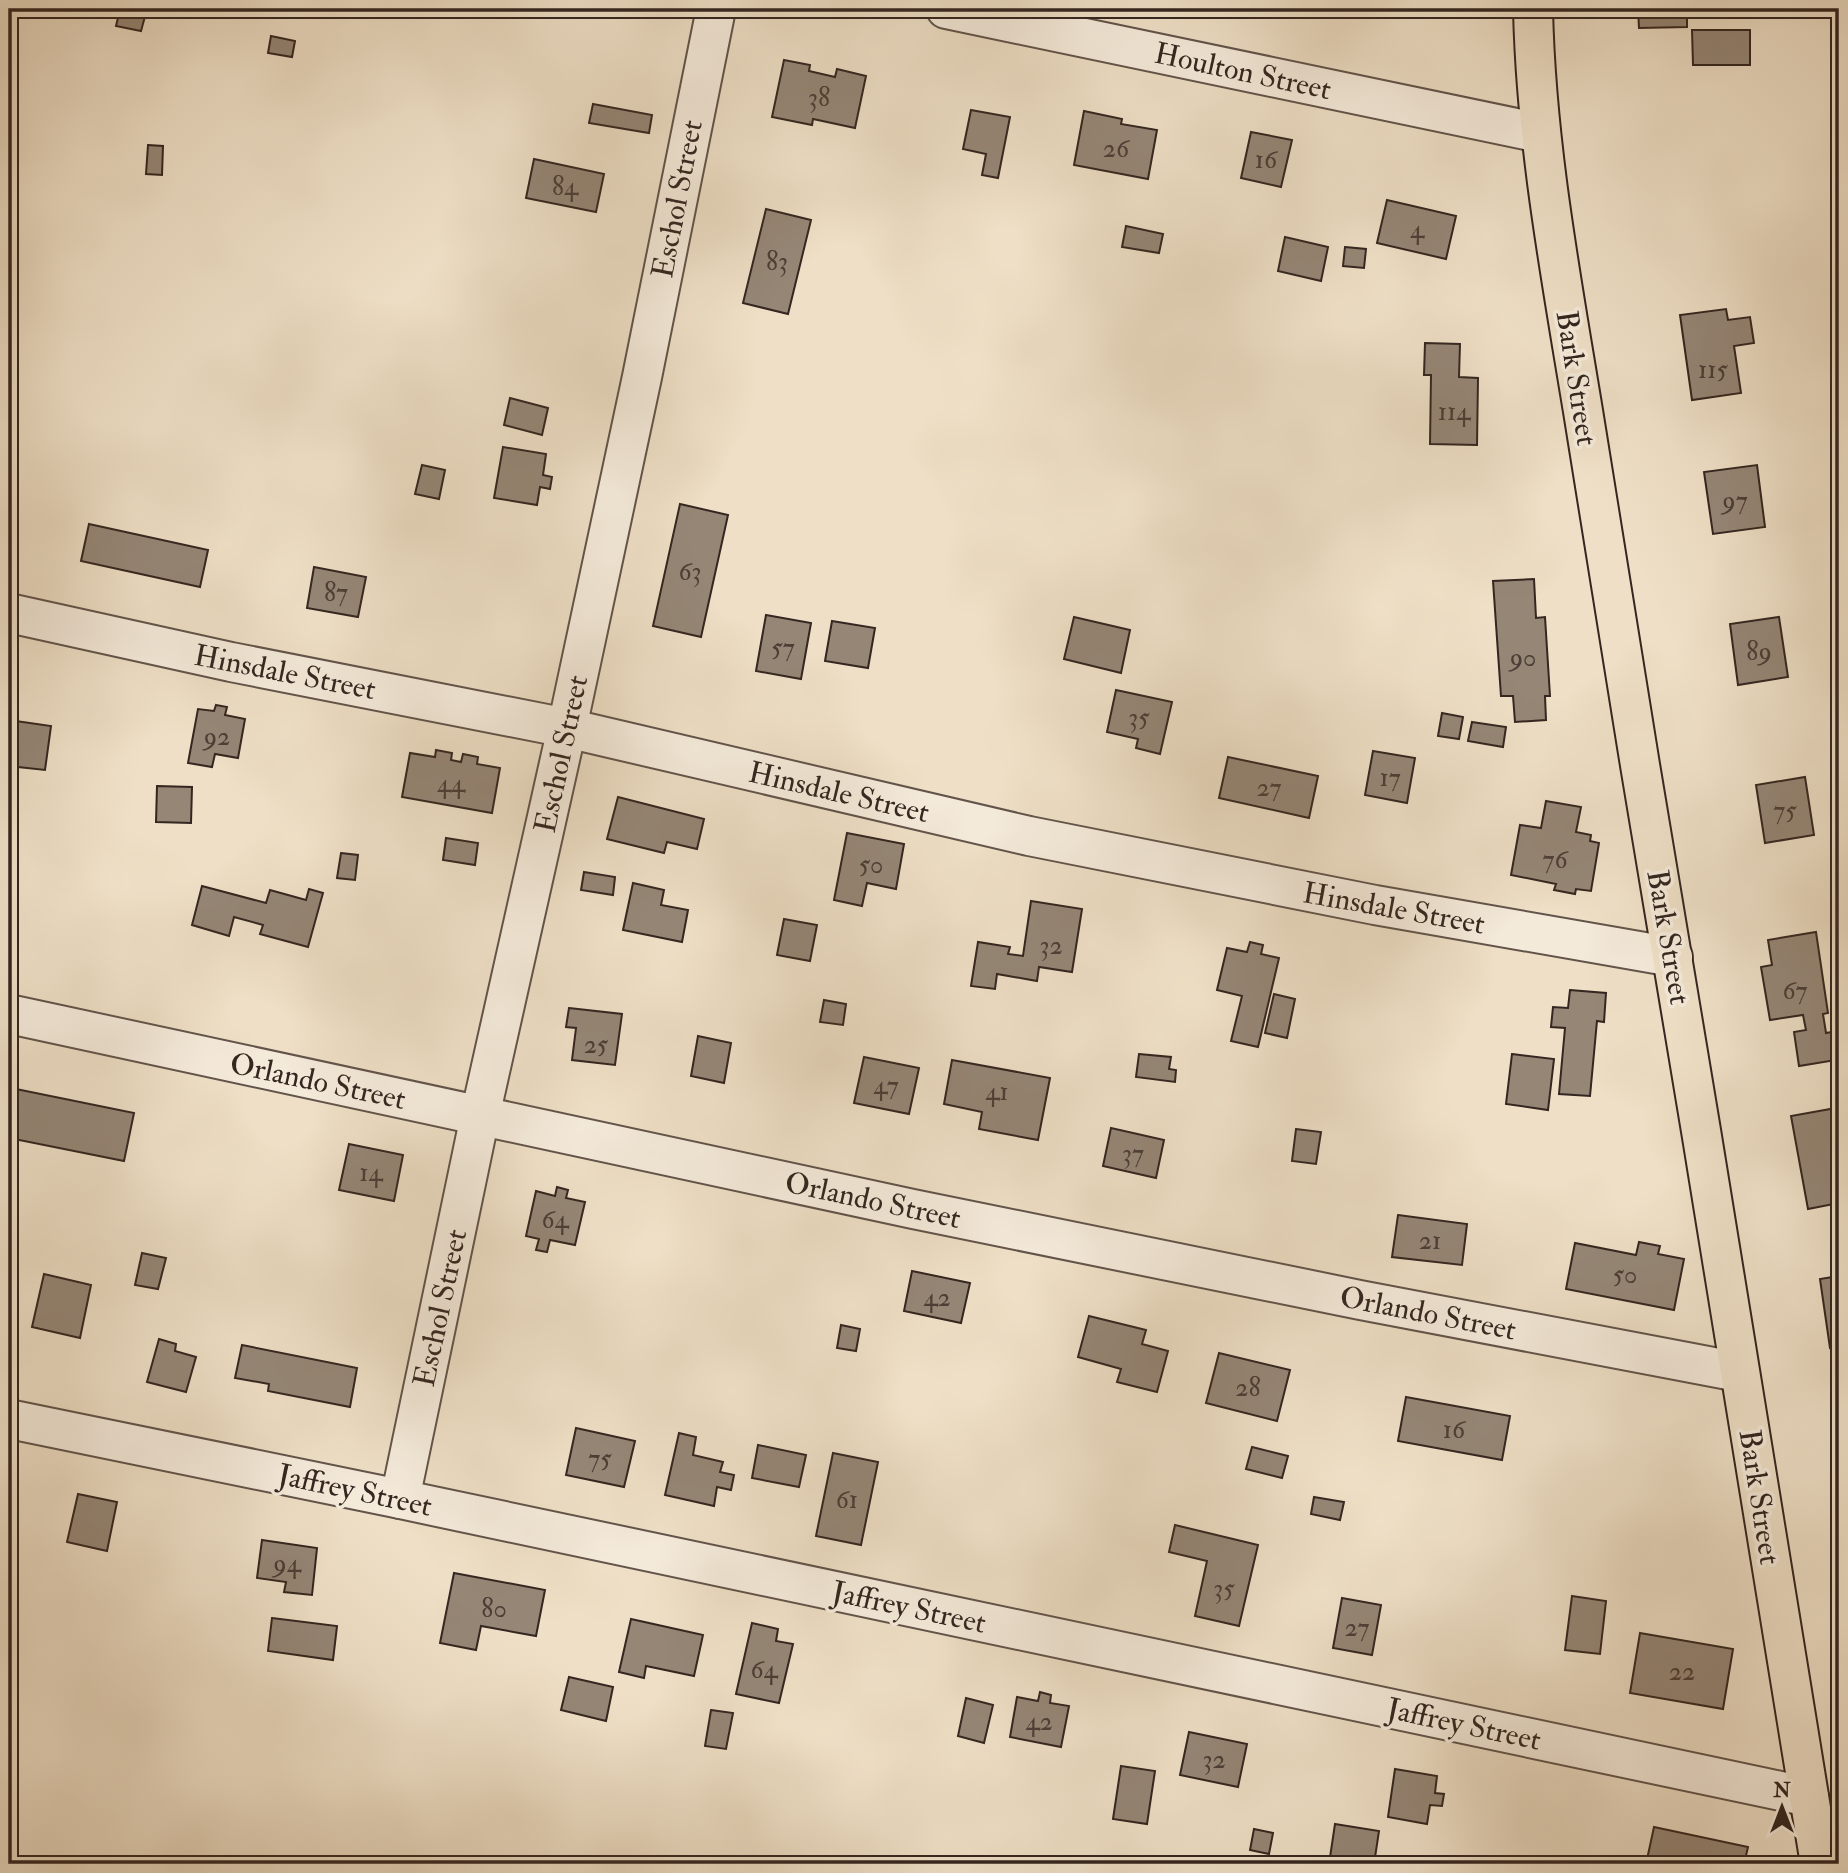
<svg xmlns="http://www.w3.org/2000/svg" width="1848" height="1873" font-family="'IM FELL Double Pica',serif">
	<rect width="100%" height="100%" fill="#eedfc6"/>
	<filter id="stains"><feTurbulence type="fractalNoise" baseFrequency=".00286" numOctaves="4"/><feColorMatrix values="0 0 0 0 .2 0 0 0 0 .09 0 0 0 0 .02 0 0 0 .5 -.17"/></filter>
	<radialGradient id="worn" r=".72"><stop offset=".6" stop-color="#630" stop-opacity="0"/><stop offset="1" stop-color="#630" stop-opacity=".3"/></radialGradient>
	<g fill="#958676" stroke="#342620" stroke-width="2">
		<polygon points="120,9 147,9 141,31 116,26"/>
		<polygon points="1347,9 1387,9 1386,14"/>
		<polygon points="1638,9 1687,9 1687,27 1639,28"/>
		<polygon points="1692,30 1750,30 1750,65 1693,65"/>
		<polygon points="271,36 295,41 292,57 268,53"/>
		<polygon points="784,60 810,65 809,71 835,77 837,69 866,76 855,128 813,119 812,125 772,117"/>
		<polygon points="593,104 652,115 649,133 589,123"/>
		<polygon points="971,110 1010,117 998,178 982,175 986,154 963,149"/>
		<polygon points="1084,111 1122,119 1121,124 1157,130 1148,179 1074,165"/>
		<polygon points="1251,132 1292,140 1281,187 1241,178"/>
		<polygon points="148,145 163,146 162,175 146,174"/>
		<polygon points="534,159 604,174 596,212 526,198"/>
		<polygon points="1387,200 1456,216 1446,259 1377,243"/>
		<polygon points="766,209 811,220 788,314 743,303"/>
		<polygon points="1126,226 1163,234 1159,253 1122,247"/>
		<polygon points="1285,237 1328,247 1321,281 1278,271"/>
		<polygon points="1345,247 1366,249 1364,268 1343,266"/>
		<polygon points="1726,309 1728,320 1750,317 1754,343 1734,346 1741,393 1692,400 1680,315"/>
		<polygon points="1425,343 1460,344 1459,377 1478,378 1477,445 1430,444 1431,375 1424,375"/>
		<polygon points="510,398 548,408 542,435 504,425"/>
		<polygon points="503,447 546,454 543,475 552,477 550,489 540,487 537,505 494,498"/>
		<polygon points="422,465 445,470 439,499 415,494"/>
		<polygon points="1757,465 1765,527 1713,534 1704,472"/>
		<polygon points="680,504 728,515 701,637 653,626"/>
		<polygon points="89,524 208,550 200,587 81,561"/>
		<polygon points="314,567 366,577 358,617 307,608"/>
		<polygon points="1534,579 1536,618 1545,617 1550,696 1545,696 1546,720 1515,722 1513,696 1501,696 1493,581"/>
		<polygon points="766,615 811,623 801,679 756,671"/>
		<polygon points="1074,617 1130,630 1121,673 1064,659"/>
		<polygon points="1779,617 1788,677 1738,685 1730,624"/>
		<polygon points="832,621 875,628 868,668 825,661"/>
		<polygon points="1116,690 1172,702 1160,754 1136,748 1138,739 1107,732"/>
		<polygon points="216,705 227,707 225,715 245,719 238,758 215,754 212,767 188,763 198,709 214,711"/>
		<polygon points="1442,713 1463,717 1459,739 1438,736"/>
		<polygon points="9,720 51,726 45,770 9,766"/>
		<polygon points="1472,722 1506,727 1503,747 1468,741"/>
		<polygon points="436,750 452,753 451,760 461,762 463,754 478,757 477,764 500,768 492,813 402,797 410,753 435,757"/>
		<polygon points="1373,751 1415,758 1407,803 1365,795"/>
		<polygon points="1228,757 1318,776 1309,818 1219,798"/>
		<polygon points="1805,777 1814,835 1765,843 1756,785"/>
		<polygon points="157,786 192,787 191,823 156,822"/>
		<polygon points="618,797 704,819 697,849 667,842 664,853 607,839"/>
		<polygon points="1546,801 1581,807 1576,832 1591,835 1590,841 1599,843 1591,891 1576,889 1575,894 1554,890 1556,884 1511,875 1520,825 1541,828"/>
		<polygon points="847,833 904,844 896,889 867,883 862,906 834,900"/>
		<polygon points="446,838 478,843 475,865 443,860"/>
		<polygon points="341,853 358,855 355,880 337,878"/>
		<polygon points="584,872 615,877 613,895 581,890"/>
		<polygon points="633,883 664,890 661,905 688,910 682,942 623,930"/>
		<polygon points="202,886 266,903 270,890 306,900 309,889 323,893 308,947 260,934 263,925 234,917 229,936 192,925"/>
		<polygon points="1031,901 1082,909 1072,972 1039,967 1037,981 997,974 995,989 971,986 978,942 1010,947 1008,954 1023,956"/>
		<polygon points="784,919 817,925 810,961 777,955"/>
		<polygon points="1816,932 1828,1013 1823,1014 1826,1033 1832,1032 1836,1060 1799,1066 1794,1032 1806,1030 1803,1015 1770,1020 1761,967 1772,965 1768,940"/>
		<polygon points="1250,942 1263,945 1261,954 1279,958 1258,1047 1231,1041 1242,996 1217,990 1227,948 1247,952"/>
		<polygon points="1570,990 1606,993 1604,1022 1597,1021 1590,1096 1559,1094 1565,1028 1551,1027 1553,1007 1568,1008"/>
		<polygon points="1274,994 1295,999 1287,1038 1265,1033"/>
		<polygon points="824,1000 846,1004 843,1025 820,1022"/>
		<polygon points="569,1008 622,1014 615,1065 572,1060 576,1028 566,1027"/>
		<polygon points="698,1036 731,1043 724,1083 691,1076"/>
		<polygon points="1139,1054 1171,1057 1169,1069 1176,1070 1175,1082 1136,1077"/>
		<polygon points="1512,1054 1554,1059 1548,1110 1506,1104"/>
		<polygon points="864,1057 919,1068 909,1114 854,1103"/>
		<polygon points="952,1060 1050,1078 1038,1140 979,1129 982,1112 944,1104"/>
		<polygon points="16,1089 134,1113 124,1161 9,1138 9,1127"/>
		<polygon points="1836,1108 1839,1128 1839,1203 1808,1209 1791,1116"/>
		<polygon points="1111,1128 1164,1140 1156,1178 1103,1166"/>
		<polygon points="1296,1129 1321,1132 1316,1164 1292,1161"/>
		<polygon points="349,1144 403,1155 394,1201 339,1190"/>
		<polygon points="557,1187 568,1190 566,1198 585,1202 575,1245 550,1240 547,1252 536,1250 539,1239 526,1236 536,1191 555,1196"/>
		<polygon points="1398,1215 1467,1224 1462,1265 1392,1257"/>
		<polygon points="1639,1242 1660,1246 1658,1254 1684,1259 1674,1310 1566,1289 1575,1243 1636,1255"/>
		<polygon points="142,1253 166,1258 158,1289 135,1285"/>
		<polygon points="912,1271 970,1283 961,1323 904,1311"/>
		<polygon points="44,1274 91,1285 80,1338 32,1327"/>
		<polygon points="1839,1276 1839,1366 1836,1347 1830,1348 1820,1279"/>
		<polygon points="1089,1316 1146,1330 1142,1344 1168,1351 1157,1392 1117,1382 1121,1369 1078,1357"/>
		<polygon points="841,1325 860,1329 856,1351 837,1348"/>
		<polygon points="159,1339 176,1344 175,1351 196,1357 186,1392 147,1382"/>
		<polygon points="242,1345 357,1368 350,1407 268,1391 269,1384 235,1378"/>
		<polygon points="1219,1353 1290,1370 1277,1421 1206,1403"/>
		<polygon points="1406,1397 1510,1416 1502,1460 1398,1441"/>
		<polygon points="576,1428 635,1441 624,1487 566,1475"/>
		<polygon points="679,1433 696,1437 693,1455 723,1462 720,1472 734,1475 731,1490 717,1487 714,1506 665,1495"/>
		<polygon points="758,1445 806,1455 799,1487 752,1478"/>
		<polygon points="1252,1447 1288,1456 1282,1478 1246,1469"/>
		<polygon points="833,1453 878,1462 861,1545 816,1536"/>
		<polygon points="78,1494 117,1502 107,1551 67,1542"/>
		<polygon points="1314,1497 1344,1502 1340,1520 1311,1514"/>
		<polygon points="1175,1525 1258,1545 1239,1626 1195,1616 1207,1561 1169,1552"/>
		<polygon points="262,1540 317,1548 312,1595 284,1592 286,1582 257,1578"/>
		<polygon points="454,1573 545,1590 536,1636 481,1626 476,1650 440,1643"/>
		<polygon points="1572,1596 1606,1601 1600,1654 1565,1650"/>
		<polygon points="1342,1598 1381,1605 1372,1655 1333,1648"/>
		<polygon points="272,1618 337,1626 333,1660 268,1651"/>
		<polygon points="631,1619 703,1635 694,1676 646,1666 644,1678 619,1672"/>
		<polygon points="752,1623 778,1629 776,1641 793,1644 779,1703 736,1694"/>
		<polygon points="1640,1633 1733,1649 1723,1709 1630,1693"/>
		<polygon points="569,1677 613,1687 606,1721 561,1710"/>
		<polygon points="1040,1692 1051,1695 1050,1703 1069,1706 1061,1747 1010,1737 1017,1697 1038,1701"/>
		<polygon points="966,1698 993,1705 984,1743 958,1736"/>
		<polygon points="711,1710 733,1713 726,1749 705,1746"/>
		<polygon points="1189,1732 1247,1744 1238,1787 1180,1775"/>
		<polygon points="1121,1766 1155,1771 1147,1824 1113,1819"/>
		<polygon points="1395,1769 1437,1776 1435,1793 1444,1794 1442,1806 1430,1805 1427,1824 1388,1817"/>
		<polygon points="1335,1824 1379,1831 1374,1864 1329,1864"/>
		<polygon points="1654,1827 1748,1847 1744,1864 1646,1864"/>
		<polygon points="1254,1829 1273,1833 1269,1854 1250,1850"/>
	</g>
	<g fill="none" stroke-linecap="round" stroke-linejoin="round">
		<g stroke="#62544a" stroke-width="42">
			<g id="minor">
				<polyline points="946,9 1540,133"/>
				<polyline points="9,613 231,662 567,728 1029,836 1375,905 1673,957"/>
				<polyline points="9,1014 913,1209 1360,1300 1739,1372"/>
				<polyline points="9,1419 400,1499 1809,1797"/>
				<polyline points="400,1499 480,1116 567,728 642,377 716,9"/>
			</g>
		</g>
		<g stroke="#342620" stroke-width="42">
			<path id="major" d="M1533,9C1536,145 1561,277 1583,411C1603,529 1620,647 1640,765C1702,1131 1761,1498 1820,1864"/>
		</g>
		<use href="#minor" stroke="#f4eada" stroke-width="38"/>
		<use href="#major" stroke="#eedfc6" stroke-width="38"/>
	</g>
	<g text-anchor="middle" stroke-width="7" stroke-linejoin="round" paint-order="stroke">
		<g font-size="26" fill="#4c3e36">
			<text x="819" y="106">38</text>
			<text x="1116" y="157">26</text>
			<text x="1266" y="168">16</text>
			<text x="565" y="195">84</text>
			<text x="1417" y="238">4</text>
			<text x="777" y="270">83</text>
			<text x="1713" y="378">115</text>
			<text x="1454" y="420">114</text>
			<text x="1735" y="509">97</text>
			<text x="690" y="580">63</text>
			<text x="336" y="601">87</text>
			<text x="783" y="656">57</text>
			<text x="1759" y="660">89</text>
			<text x="1523" y="666">90</text>
			<text x="1139" y="726">35</text>
			<text x="217" y="745">92</text>
			<text x="1390" y="786">17</text>
			<text x="451" y="792">44</text>
			<text x="1269" y="796">27</text>
			<text x="1785" y="819">75</text>
			<text x="1555" y="868">76</text>
			<text x="871" y="873">50</text>
			<text x="1051" y="954">32</text>
			<text x="1795" y="999">67</text>
			<text x="596" y="1053">25</text>
			<text x="886" y="1094">47</text>
			<text x="997" y="1100">41</text>
			<text x="1133" y="1162">37</text>
			<text x="371" y="1181">14</text>
			<text x="555" y="1228">64</text>
			<text x="1430" y="1249">21</text>
			<text x="1625" y="1283">50</text>
			<text x="937" y="1306">42</text>
			<text x="1248" y="1396">28</text>
			<text x="1454" y="1438">16</text>
			<text x="600" y="1467">75</text>
			<text x="847" y="1508">61</text>
			<text x="287" y="1572">94</text>
			<text x="1224" y="1597">35</text>
			<text x="494" y="1617">80</text>
			<text x="1357" y="1636">27</text>
			<text x="764" y="1678">64</text>
			<text x="1682" y="1680">22</text>
			<text x="1039" y="1730">42</text>
			<text x="1214" y="1768">32</text>
		</g>
		<g font-size="30" fill="#342620" stroke="#f4eada">
			<text transform="translate(1243 71) rotate(12)" y="10">Houlton Street</text>
			<text transform="translate(677 199) rotate(-79)" y="10">Eschol Street</text>
			<text transform="translate(1577 378) rotate(81)" y="10">Bark Street</text>
			<text transform="translate(285 672) rotate(11)" y="10">Hinsdale Street</text>
			<text transform="translate(561 754) rotate(-78)" y="10">Eschol Street</text>
			<text transform="translate(839 792) rotate(13)" y="10">Hinsdale Street</text>
			<text transform="translate(1394 908) rotate(10)" y="10">Hinsdale Street</text>
			<text transform="translate(1669 937) rotate(80)" y="10">Bark Street</text>
			<text transform="translate(318 1081) rotate(12)" y="10">Orlando Street</text>
			<text transform="translate(873 1200) rotate(12)" y="10">Orlando Street</text>
			<text transform="translate(440 1308) rotate(-78)" y="10">Eschol Street</text>
			<text transform="translate(1428 1313) rotate(11)" y="10">Orlando Street</text>
			<text transform="translate(355 1490) rotate(12)" y="10">Jaffrey Street</text>
			<text transform="translate(1760 1497) rotate(81)" y="10">Bark Street</text>
			<text transform="translate(909 1607) rotate(12)" y="10">Jaffrey Street</text>
			<text transform="translate(1464 1724) rotate(12)" y="10">Jaffrey Street</text>
		</g>
	</g>
	<rect width="1848" height="1873" fill="none" stroke="#eedfc6" stroke-width="35"/>
	<rect x="10" y="10" width="1827" height="1852" fill="none" stroke="#342620" stroke-width="3.5"/>
	<rect x="18" y="18" width="1813" height="1838" fill="none" stroke="#342620" stroke-width="2"/>
	<g transform="translate(1782 1807)" stroke="#f4eada" stroke-width="5" paint-order="stroke">
	<path d="M0-5L12 26L0 18L-12 26Z" fill="#342620"/>
	<text y="-10" font-size="19" font-weight="bold" text-anchor="middle" fill="#342620">N</text>
	</g>
	<rect width="100%" height="100%" filter="url(#stains)"/>
	<rect width="100%" height="100%" fill="url(#worn)"/>
</svg>
